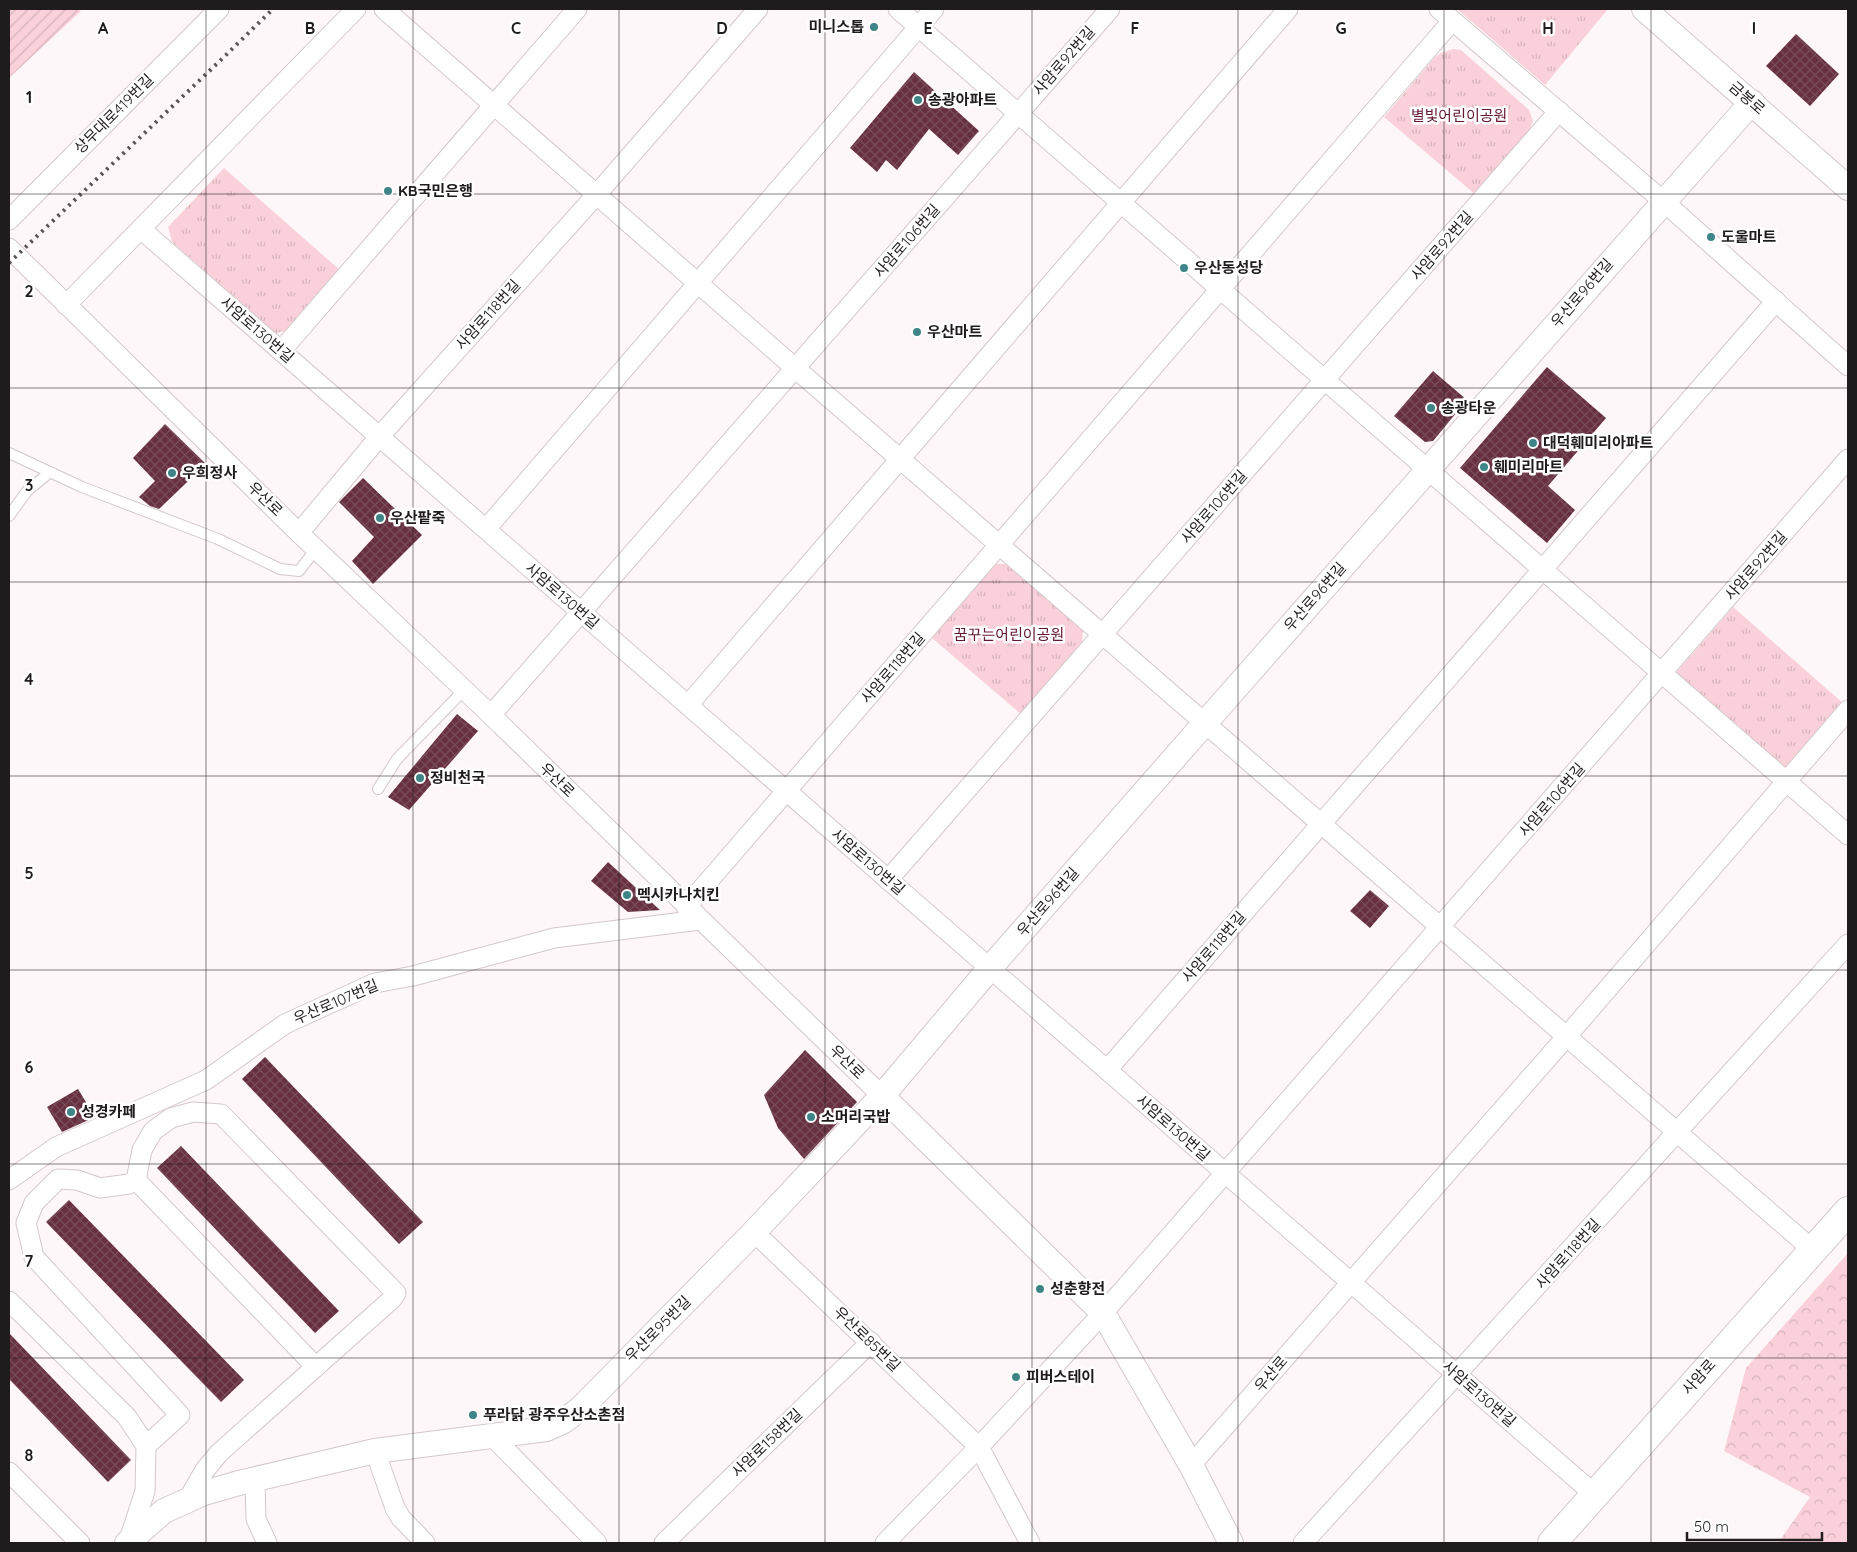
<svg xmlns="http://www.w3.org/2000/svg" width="1857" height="1552" font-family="Quicksand,'Noto Sans KR',sans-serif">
	<defs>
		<pattern id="grass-tufts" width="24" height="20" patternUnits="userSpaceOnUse" patternTransform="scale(1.25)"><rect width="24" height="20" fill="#fad1da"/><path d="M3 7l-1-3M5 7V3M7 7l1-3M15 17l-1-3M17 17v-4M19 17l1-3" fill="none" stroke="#d6b3bb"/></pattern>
		<pattern id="forest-crowns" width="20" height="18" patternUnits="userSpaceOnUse" patternTransform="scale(1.25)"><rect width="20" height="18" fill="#fad1da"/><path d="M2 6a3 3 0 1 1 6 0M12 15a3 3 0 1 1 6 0" fill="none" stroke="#d6b3bb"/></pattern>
		<pattern id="garden-furrows" width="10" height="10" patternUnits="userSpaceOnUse" patternTransform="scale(1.25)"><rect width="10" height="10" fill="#fad1da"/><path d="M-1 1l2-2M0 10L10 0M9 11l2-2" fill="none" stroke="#d6b3bb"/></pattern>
		<pattern id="building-cross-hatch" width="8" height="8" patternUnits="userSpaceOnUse" patternTransform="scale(1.25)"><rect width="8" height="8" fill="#673040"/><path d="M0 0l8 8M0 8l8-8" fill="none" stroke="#784c59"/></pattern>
	</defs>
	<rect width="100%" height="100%" fill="#fef7f9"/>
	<g fill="url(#grass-tufts)">
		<polygon points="1457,9 1608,9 1545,85"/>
		<polygon points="1453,49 1461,50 1529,110 1533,121 1528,134 1476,195 1384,117 1435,57 1441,53"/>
		<polygon points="224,168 341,271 290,330 276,333 172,242 168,227"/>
		<polygon points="995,564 1008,564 1083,630 1082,643 1021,714 932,638"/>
		<polygon points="1733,607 1843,703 1785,769 1675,674"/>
	</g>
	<polygon fill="url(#forest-crowns)" points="1848,1253 1848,1543 1778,1543 1810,1497 1724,1451 1746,1368"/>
	<polygon fill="url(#garden-furrows)" points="9,9 77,9 81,11 9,78"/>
	<g fill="url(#building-cross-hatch)">
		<polygon points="1796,34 1839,74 1810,106 1766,66"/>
		<polygon points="914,72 979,131 958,155 929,129 897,170 886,160 877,172 850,148"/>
		<polygon points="1547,367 1606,418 1548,486 1575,510 1547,543 1460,468"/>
		<polygon points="1433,371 1467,400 1433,441 1425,442 1394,416"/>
		<polygon points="165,424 206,464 159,509 150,506 139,497 155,481 133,458"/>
		<polygon points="363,478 422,535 373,584 352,561 374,537 339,502"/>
		<polygon points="457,714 478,731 409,810 388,797"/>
		<polygon points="608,862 660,910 628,912 591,881"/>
		<polygon points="1370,890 1389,906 1370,928 1350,911"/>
		<polygon points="805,1050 857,1102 804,1159 778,1128 764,1095"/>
		<polygon points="265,1057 423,1222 399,1244 242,1079"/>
		<polygon points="78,1089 95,1117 62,1132 47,1107"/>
		<polygon points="181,1146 339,1311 315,1333 157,1168"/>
		<polygon points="69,1200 244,1380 221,1402 46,1222"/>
		<polygon points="9,1333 131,1460 108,1482 9,1379"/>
	</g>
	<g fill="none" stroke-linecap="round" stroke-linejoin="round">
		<g stroke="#d3c8cb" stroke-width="12">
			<g id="service">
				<polyline points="9,453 82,487 218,539 280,569 299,571 316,549"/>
				<polyline points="9,516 27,491 49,473"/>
				<polyline points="378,789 397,759 464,690"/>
			</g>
		</g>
		<g stroke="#d3c8cb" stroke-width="21">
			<g id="minor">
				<polyline points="384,9 795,368 1813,1250"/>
				<polyline points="898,9 1848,835"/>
				<polyline points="1439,9 1663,201 1848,366"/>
				<polyline points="9,220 219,9"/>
				<polyline points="142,230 1594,1494"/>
				<polyline points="9,248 299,533 491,715 882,1096"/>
				<polyline points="66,305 356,9"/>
				<polyline points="281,351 577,9"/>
				<polyline points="486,529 934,9"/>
				<polyline points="299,533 379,437 597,194 758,9"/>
				<polyline points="688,705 1288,9"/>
				<polyline points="491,715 1110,9"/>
				<polyline points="888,880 1559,111"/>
				<polyline points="686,907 1452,21"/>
				<polyline points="1107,1070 1776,301"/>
				<polyline points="9,1180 56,1147 206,1080 285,1024 375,983 413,976 554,938 700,920"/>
				<polyline points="136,1180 142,1150 153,1131 171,1118 193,1112 221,1114 396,1293 392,1299 219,1453 205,1470 187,1501"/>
				<polyline points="754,1232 979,1447 1030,1543"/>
				<polyline points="9,1301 127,1417 146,1446 145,1491 128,1543"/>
				<polyline points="493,1437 597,1543"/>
				<polyline points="146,1446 180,1415 34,1257 26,1223 34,1203 58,1179 77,1180 100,1188 129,1184 136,1180 316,1367"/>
				<polyline points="375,1451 395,1508 401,1518 425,1543"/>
				<polyline points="1191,1465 1567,1036 1848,710"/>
				<polyline points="9,1472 80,1543"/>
				<polyline points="255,1479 256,1519 267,1543"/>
				<polyline points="664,1543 871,1342"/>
				<polyline points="885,1543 979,1447 1103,1313 1848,459"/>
				<polyline points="1303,1543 1848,944"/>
			</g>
		</g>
		<g stroke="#d3c8cb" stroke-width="26">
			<g id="tertiary">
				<polyline points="1644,9 1848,188"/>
				<polyline points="882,1096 1103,1313 1191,1465 1231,1543"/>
				<polyline points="127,1543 164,1511 204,1493 239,1483 375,1451 546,1429 564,1421 581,1408 754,1232 882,1096 990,968 1205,723 1752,102"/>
			</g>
		</g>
		<g stroke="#d3c8cb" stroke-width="30">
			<polyline id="primary" points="1552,1543 1848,1211"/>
		</g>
		<use href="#service" stroke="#fff" stroke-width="10"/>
		<use href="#minor" stroke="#fff" stroke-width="19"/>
		<use href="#tertiary" stroke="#fff" stroke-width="24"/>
		<use href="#primary" stroke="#fff" stroke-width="28"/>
		<polyline stroke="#595556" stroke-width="4" stroke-dasharray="2.5 5" stroke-linecap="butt" points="9,263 227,54 273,9"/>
	</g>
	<path fill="none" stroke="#201c1d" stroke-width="1" stroke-opacity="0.55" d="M206,9V1543M413,9V1543M619,9V1543M825,9V1543M1032,9V1543M1238,9V1543M1444,9V1543M1651,9V1543M9,194H1848M9,388H1848M9,582H1848M9,776H1848M9,970H1848M9,1164H1848M9,1358H1848"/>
	<g fill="#3d8589" stroke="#fff" stroke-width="2">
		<circle cx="874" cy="27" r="5"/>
		<circle cx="918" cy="100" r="5"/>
		<circle cx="388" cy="191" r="5"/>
		<circle cx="1711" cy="237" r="5"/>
		<circle cx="1184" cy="268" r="5"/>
		<circle cx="917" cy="332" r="5"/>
		<circle cx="1431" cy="408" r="5"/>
		<circle cx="1533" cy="443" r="5"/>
		<circle cx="1484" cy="467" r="5"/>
		<circle cx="172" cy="473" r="5"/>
		<circle cx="380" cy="518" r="5"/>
		<circle cx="420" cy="778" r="5"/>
		<circle cx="627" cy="895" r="5"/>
		<circle cx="71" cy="1112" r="5"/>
		<circle cx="811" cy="1117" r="5"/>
		<circle cx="1040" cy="1289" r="5"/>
		<circle cx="1016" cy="1377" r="5"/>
		<circle cx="473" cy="1415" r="5"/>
	</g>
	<g text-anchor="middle" stroke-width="5" stroke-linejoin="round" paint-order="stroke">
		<g font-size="15" font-weight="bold" fill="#201c1d" stroke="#fff" text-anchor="start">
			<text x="864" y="32" text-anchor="end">미니스톱</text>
			<text x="928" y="105">송광아파트</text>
			<text x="398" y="196">KB국민은행</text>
			<text x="1721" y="242">도울마트</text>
			<text x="1194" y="273">우산동성당</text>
			<text x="927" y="337">우산마트</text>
			<text x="1441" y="413">송광타운</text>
			<text x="1543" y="448">대덕훼미리아파트</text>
			<text x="1494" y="472">훼미리마트</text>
			<text x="182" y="478">우희정사</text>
			<text x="390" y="523">우산팥죽</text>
			<text x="430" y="783">정비천국</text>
			<text x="637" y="900">멕시카나치킨</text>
			<text x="81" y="1117">성경카페</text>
			<text x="821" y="1122">소머리국밥</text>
			<text x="1050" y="1294">성춘향전</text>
			<text x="1026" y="1382">피버스테이</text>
			<text x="483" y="1420">푸라닭 광주우산소촌점</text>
		</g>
		<g font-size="15" fill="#201c1d" stroke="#fff">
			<text transform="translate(1064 61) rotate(-49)" y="5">사암로92번길</text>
			<text transform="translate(1747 98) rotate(41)" y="5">금봉로</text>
			<text transform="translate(114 114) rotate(-45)" y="5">상무대로419번길</text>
			<text transform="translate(907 241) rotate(-49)" y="5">사암로106번길</text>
			<text transform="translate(1442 246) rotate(-49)" y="5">사암로92번길</text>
			<text transform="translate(1582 293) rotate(-49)" y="5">우산로96번길</text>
			<text transform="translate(488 315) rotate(-48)" y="5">사암로118번길</text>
			<text transform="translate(257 330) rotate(41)" y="5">사암로130번길</text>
			<text transform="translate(265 499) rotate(44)" y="5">우산로</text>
			<text transform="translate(1214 507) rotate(-49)" y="5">사암로106번길</text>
			<text transform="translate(1756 566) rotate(-49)" y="5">사암로92번길</text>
			<text transform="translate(562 596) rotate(41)" y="5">사암로130번길</text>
			<text transform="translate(1315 597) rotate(-49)" y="5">우산로96번길</text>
			<text transform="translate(893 668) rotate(-49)" y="5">사암로118번길</text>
			<text transform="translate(557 780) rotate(44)" y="5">우산로</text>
			<text transform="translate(1552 800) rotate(-49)" y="5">사암로106번길</text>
			<text transform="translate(868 862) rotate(41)" y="5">사암로130번길</text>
			<text transform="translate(1048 902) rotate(-49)" y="5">우산로96번길</text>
			<text transform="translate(1214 947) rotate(-49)" y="5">사암로118번길</text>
			<text transform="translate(336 1002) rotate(-23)" y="5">우산로107번길</text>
			<text transform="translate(847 1062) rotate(44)" y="5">우산로</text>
			<text transform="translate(1173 1128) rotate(41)" y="5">사암로130번길</text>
			<text transform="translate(1568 1254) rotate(-48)" y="5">사암로118번길</text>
			<text transform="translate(658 1329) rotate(-45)" y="5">우산로95번길</text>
			<text transform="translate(867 1339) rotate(44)" y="5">우산로85번길</text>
			<text transform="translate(1271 1374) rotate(-49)" y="5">우산로</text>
			<text transform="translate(1699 1377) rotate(-48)" y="5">사암로</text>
			<text transform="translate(1479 1394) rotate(41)" y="5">사암로130번길</text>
			<text transform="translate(767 1443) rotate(-44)" y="5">사암로158번길</text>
		</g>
		<g font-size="15" fill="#631733" stroke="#fff">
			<text x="1459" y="121">별빛어린이공원</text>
			<text x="1009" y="640">꿈꾸는어린이공원</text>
		</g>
	</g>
	<g font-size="16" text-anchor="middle" font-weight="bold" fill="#201c1d" stroke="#fff" stroke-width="5" stroke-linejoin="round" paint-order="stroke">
		<text x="103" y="34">A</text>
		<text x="310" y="34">B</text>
		<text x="516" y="34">C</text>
		<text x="722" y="34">D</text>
		<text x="928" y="34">E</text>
		<text x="1135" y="34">F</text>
		<text x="1341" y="34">G</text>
		<text x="1548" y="34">H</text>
		<text x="1754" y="34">I</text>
		<text x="29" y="103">1</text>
		<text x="29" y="297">2</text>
		<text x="29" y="491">3</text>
		<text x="29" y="685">4</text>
		<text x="29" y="879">5</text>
		<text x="29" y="1073">6</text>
		<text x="29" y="1267">7</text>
		<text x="29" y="1461">8</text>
	</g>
	<rect width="1857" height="1552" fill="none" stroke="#201c1d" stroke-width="20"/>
	<path d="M1687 1532v8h135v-8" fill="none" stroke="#201c1d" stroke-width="2.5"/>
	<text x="1694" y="1532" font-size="15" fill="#201c1d" stroke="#ffffff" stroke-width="4" paint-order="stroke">50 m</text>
</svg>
